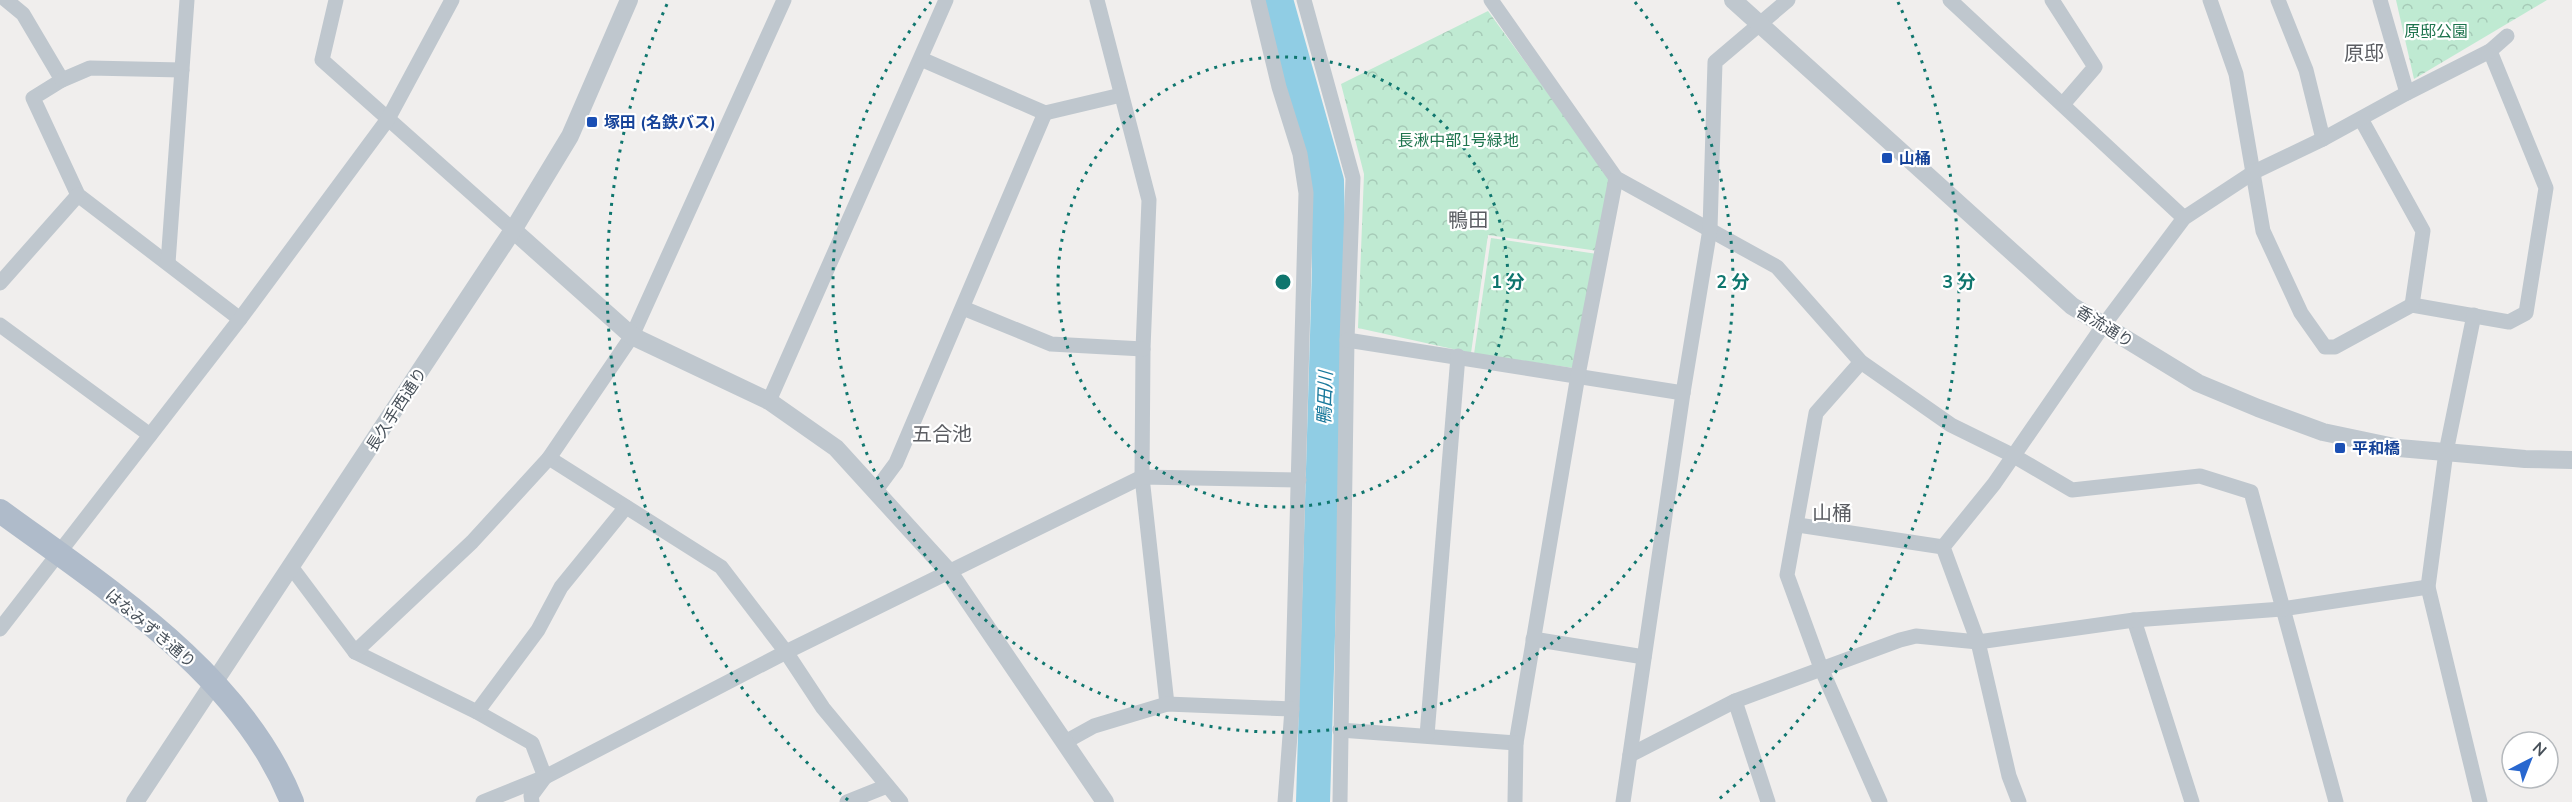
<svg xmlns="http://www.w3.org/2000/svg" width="2572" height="802" font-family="'Nunito Sans','Noto Sans JP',sans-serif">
	<defs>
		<pattern id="park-crowns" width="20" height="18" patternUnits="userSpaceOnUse" patternTransform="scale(1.5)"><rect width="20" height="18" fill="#bfead2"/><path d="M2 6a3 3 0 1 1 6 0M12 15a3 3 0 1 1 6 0" fill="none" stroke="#a6cab7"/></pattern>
	</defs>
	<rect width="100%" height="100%" fill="#f0eeed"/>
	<g fill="url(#park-crowns)">
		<polygon points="2396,0 2547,0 2414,79"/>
		<polygon points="1488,11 1612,181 1598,251 1488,235 1471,353 1358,328 1364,174 1341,84"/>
		<polygon points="1491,238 1597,254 1574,368 1474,354"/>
	</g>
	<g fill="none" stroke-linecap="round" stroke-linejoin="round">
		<polyline stroke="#90cde4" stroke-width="34" points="1276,0 1327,181 1329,269 1313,802"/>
		<g stroke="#bfc7ce" stroke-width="15">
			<polyline points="6,0 23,14 62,80 33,98 78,195 240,319"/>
			<polyline points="336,0 322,60 513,230"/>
			<polyline points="1097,0 1149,200 1143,349 1142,477 1167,704"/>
			<polyline points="1258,0 1279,87 1300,154 1306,193 1292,709 1285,802"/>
			<polyline points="1304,0 1353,178 1347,340 1340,802"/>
			<polyline points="1491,0 1616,178 1777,267 1861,362 1951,425 2014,456 2072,490 2200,476 2251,492 2336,802"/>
			<polyline points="1950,0 2184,218"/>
			<polyline points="2052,0 2095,67 2064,103"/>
			<polyline points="2210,0 2236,74 2263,231 2301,313 2325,347 2335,347 2412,305 2509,322 2526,313 2546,188 2490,51"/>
			<polyline points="2278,0 2306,70 2323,139"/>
			<polyline points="2380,0 2407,93"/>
			<polyline points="921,59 1045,113 1121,95"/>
			<polyline points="62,80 90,68 182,70"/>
			<polyline points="2361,119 2423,231 2412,305"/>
			<polyline points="168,263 187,0"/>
			<polyline points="0,283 78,195"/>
			<polyline points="963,308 1051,344 1143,349"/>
			<polyline points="2474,315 2446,452 2428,587 2480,802"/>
			<polyline points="0,325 150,435"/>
			<polyline points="1347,340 1683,393"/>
			<polyline points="1861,362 1816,413 1787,575 1821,668 1880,802"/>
			<polyline points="769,401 946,0"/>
			<polyline points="549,458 721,567 786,652 823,708 901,802"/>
			<polyline points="876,490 896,463 1045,113"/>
			<polyline points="1798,525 1943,547"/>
			<polyline points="292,568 355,652 477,712 532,743 545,777"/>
			<polyline points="2134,620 2192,802"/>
			<polyline points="0,629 240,319 388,119 452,0"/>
			<polyline points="1533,639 1644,657"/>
			<polyline points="355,652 472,542 549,458 632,336 784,0"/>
			<polyline points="477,712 538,630 561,587 626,507"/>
			<polyline points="1340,730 1516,743 1578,375 1616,178"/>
			<polyline points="1427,735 1458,356"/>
			<polyline points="1065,742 1094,726 1167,704 1292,709"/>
			<polyline points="1630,755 1735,701"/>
			<polyline points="483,802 545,777 786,652 1142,477 1299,480"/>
			<polyline points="532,802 531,796 545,777"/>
			<polyline points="847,802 887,786"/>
			<polyline points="1515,802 1516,743"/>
			<polyline points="1623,802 1683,393 1710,229 1715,62 1788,0"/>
			<polyline points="1768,802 1735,701 1900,640 1916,636 1978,642 2134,620 2282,609 2428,587"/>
			<polyline points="2019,802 2009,776 1978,642 1943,547 1994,484 2103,326 2184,218 2254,172 2323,139 2407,93 2490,51 2507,36"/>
		</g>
		<g stroke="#bfc7ce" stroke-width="18">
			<polyline points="1733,0 2072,306 2198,383 2258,408 2323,432 2399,448 2525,459 2572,460"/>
			<polyline points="513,230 632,336 769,401 836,448 949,572 1105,802"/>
			<polyline points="135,802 513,230 570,136 629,0"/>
		</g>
		<path stroke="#afbbca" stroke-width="24" d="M0,511C107,589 242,675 292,802"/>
	</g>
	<g fill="none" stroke="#0f766e" stroke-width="3" stroke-dasharray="3 6">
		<circle cx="1283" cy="282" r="225"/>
		<path d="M1635 2A450 450 0 1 1 931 2"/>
		<path d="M848 800A676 676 0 0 1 668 2M1898 2A676 676 0 0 1 1718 800"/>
	</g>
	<g fill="#1a4fb4" stroke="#fff" stroke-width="2">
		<rect x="586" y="116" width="12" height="12" rx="3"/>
		<rect x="1881" y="152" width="12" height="12" rx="3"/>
		<rect x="2334" y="442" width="12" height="12" rx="3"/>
	</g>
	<g text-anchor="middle" stroke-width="4.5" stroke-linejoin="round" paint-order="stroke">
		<g font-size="16" fill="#1e744e" stroke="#fff">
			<text x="2436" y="37">原邸公園</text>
			<text x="1458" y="146">長湫中部1号緑地</text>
		</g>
		<g font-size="16" font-weight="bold" fill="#164399" stroke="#fff" text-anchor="start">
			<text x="604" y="128">塚田 (名鉄バス)</text>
			<text x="1899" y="164">山桶</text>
			<text x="2352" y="454">平和橋</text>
		</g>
		<g font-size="16" fill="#475059" stroke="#fff">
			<text transform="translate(2105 326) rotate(32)" y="6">香流通り</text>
			<text transform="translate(396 409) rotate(-57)" y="6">長久手西通り</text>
			<text transform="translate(151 628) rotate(40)" y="6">はなみずき通り</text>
		</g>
		<g font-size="18" font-style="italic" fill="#18789b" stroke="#fff">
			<text transform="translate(1325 398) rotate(-88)" y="6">鴨田川</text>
		</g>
		<g font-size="20" fill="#5b5d62" stroke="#fff">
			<text x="2364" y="60">原邸</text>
			<text x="1468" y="227">鴨田</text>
			<text x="942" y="441">五合池</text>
			<text x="1832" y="520">山桶</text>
		</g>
	</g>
	<circle cx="1283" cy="282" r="9" fill="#0f766e" stroke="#fff" stroke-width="3"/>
	<g font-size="18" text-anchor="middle" font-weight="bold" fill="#0f766e" stroke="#fff" stroke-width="4.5" stroke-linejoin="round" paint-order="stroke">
		<text x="1508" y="288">1 分</text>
		<text x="1733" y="288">2 分</text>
		<text x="1959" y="288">3 分</text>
	</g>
	<g transform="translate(2530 760) rotate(42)"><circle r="28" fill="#ffffff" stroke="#b5b9bd" stroke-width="1.5"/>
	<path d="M0-4.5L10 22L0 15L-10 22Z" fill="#2867cf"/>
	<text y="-9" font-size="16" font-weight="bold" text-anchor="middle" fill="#475059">N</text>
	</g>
</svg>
